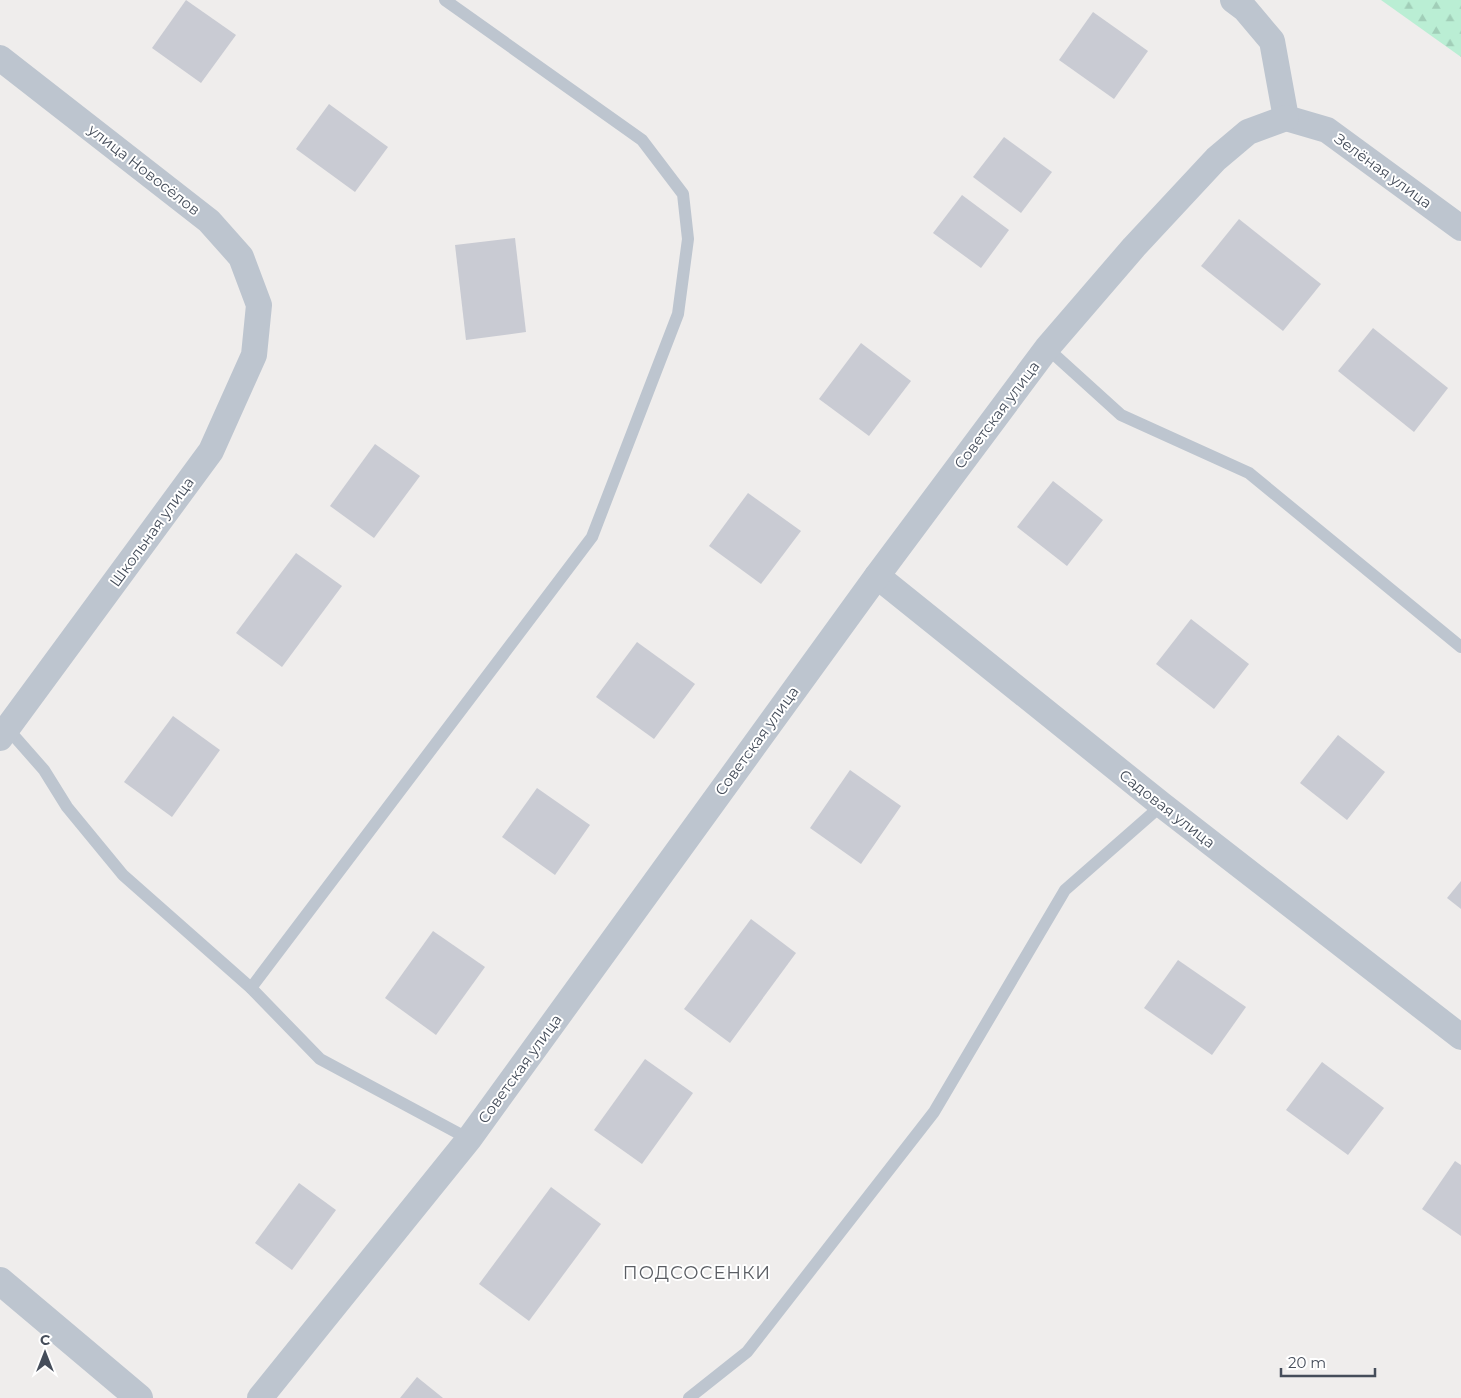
<svg xmlns="http://www.w3.org/2000/svg" width="1461" height="1398" font-family="Montserrat,sans-serif">
	<defs>
		<pattern id="forest-firs" width="22" height="20" patternUnits="userSpaceOnUse" patternTransform="scale(1.25)"><rect width="22" height="20" fill="#baeed4"/><path d="M5 1l3.5 6h-7zM16 11l3.5 6h-7z" fill="#a1ceb8"/></pattern>
	</defs>
	<rect width="100%" height="100%" fill="#efedec"/>
	<polygon fill="url(#forest-firs)" points="1381,0 1461,0 1461,57"/>
	<g fill="#c9cbd3">
		<polygon points="186,0 236,35 201,83 152,48"/>
		<polygon points="1093,12 1148,51 1114,99 1059,60"/>
		<polygon points="329,104 388,147 355,192 296,149"/>
		<polygon points="1004,137 1052,172 1021,213 973,177"/>
		<polygon points="962,195 1009,230 981,268 933,233"/>
		<polygon points="1239,219 1321,284 1283,331 1201,266"/>
		<polygon points="515,238 526,332 466,340 455,245"/>
		<polygon points="1373,328 1448,388 1414,432 1338,371"/>
		<polygon points="861,343 911,381 869,436 819,399"/>
		<polygon points="375,444 420,476 374,538 330,506"/>
		<polygon points="1053,481 1103,520 1067,566 1017,527"/>
		<polygon points="748,493 801,531 761,584 709,546"/>
		<polygon points="296,553 342,586 282,667 236,633"/>
		<polygon points="1191,619 1249,664 1214,709 1156,664"/>
		<polygon points="637,642 695,684 654,739 596,697"/>
		<polygon points="173,716 220,750 172,817 124,782"/>
		<polygon points="1338,735 1385,772 1347,820 1300,783"/>
		<polygon points="850,770 901,806 861,864 810,828"/>
		<polygon points="537,788 590,825 555,875 502,837"/>
		<polygon points="1461,881 1461,909 1447,898"/>
		<polygon points="751,919 796,953 730,1043 684,1009"/>
		<polygon points="433,931 485,967 436,1035 385,998"/>
		<polygon points="1178,960 1246,1007 1212,1055 1144,1008"/>
		<polygon points="645,1059 693,1093 642,1164 594,1130"/>
		<polygon points="1322,1062 1384,1108 1348,1155 1286,1110"/>
		<polygon points="1455,1161 1461,1165 1461,1236 1422,1209"/>
		<polygon points="299,1183 336,1210 292,1270 255,1243"/>
		<polygon points="551,1187 601,1224 529,1321 479,1284"/>
		<polygon points="417,1377 443,1398 400,1398"/>
	</g>
	<g fill="none" stroke-linecap="round" stroke-linejoin="round">
		<g stroke="#bdc5cf" stroke-width="12">
			<polyline points="1047,348 1121,415 1249,473 1461,647"/>
			<polyline points="7,728 44,770 67,807 123,875 251,988 320,1059 469,1139"/>
			<polyline points="251,988 592,537 678,314 688,239 683,194 642,140 445,0"/>
			<polyline points="689,1398 747,1352 934,1112 1065,890 1162,805"/>
		</g>
		<g stroke="#bdc5cf" stroke-width="26">
			<polyline points="1233,0 1245,9 1272,41 1286,118 1327,130 1461,228"/>
			<polyline points="0,58 209,221 241,257 259,305 254,355 211,451 0,738"/>
			<polyline points="877,576 1162,805 1461,1037"/>
			<polyline points="260,1398 469,1139 877,576 1047,348 1134,247 1216,159 1248,132 1286,118"/>
		</g>
		<polyline stroke="#bdc5cf" stroke-width="28" points="0,1281 139,1398"/>
	</g>
	<g text-anchor="middle" stroke-width="4" stroke-linejoin="round" paint-order="stroke">
		<g font-size="15" fill="#454d5a" stroke="#fff">
			<text transform="translate(144 170) rotate(38)" y="5">улица Новосёлов</text>
			<text transform="translate(1383 171) rotate(36)" y="5">Зелёная улица</text>
			<text transform="translate(997 415) rotate(-53)" y="5">Советская улица</text>
			<text transform="translate(152 532) rotate(-54)" y="5">Школьная улица</text>
			<text transform="translate(757 741) rotate(-54)" y="5">Советская улица</text>
			<text transform="translate(1167 809) rotate(38)" y="5">Садовая улица</text>
			<text transform="translate(520 1069) rotate(-54)" y="5">Советская улица</text>
		</g>
		<g font-size="18" letter-spacing="1" fill="#595c62" stroke="#fff">
			<text x="697" y="1279">ПОДСОСЕНКИ</text>
		</g>
	</g>
	<g transform="translate(45 1353)" stroke="#ffffff" stroke-width="4" paint-order="stroke">
	<path d="M0-4L9 19L0 12L-9 19Z" fill="#454d5a"/>
	<text y="-8" font-size="14" font-weight="bold" text-anchor="middle" fill="#454d5a">С</text>
	</g>
	<path d="M1281 1368v8h94v-8" fill="none" stroke="#454d5a" stroke-width="2.5"/>
	<text x="1288" y="1368" font-size="15" fill="#454d5a" stroke="#ffffff" stroke-width="4" paint-order="stroke">20 m</text>
</svg>
